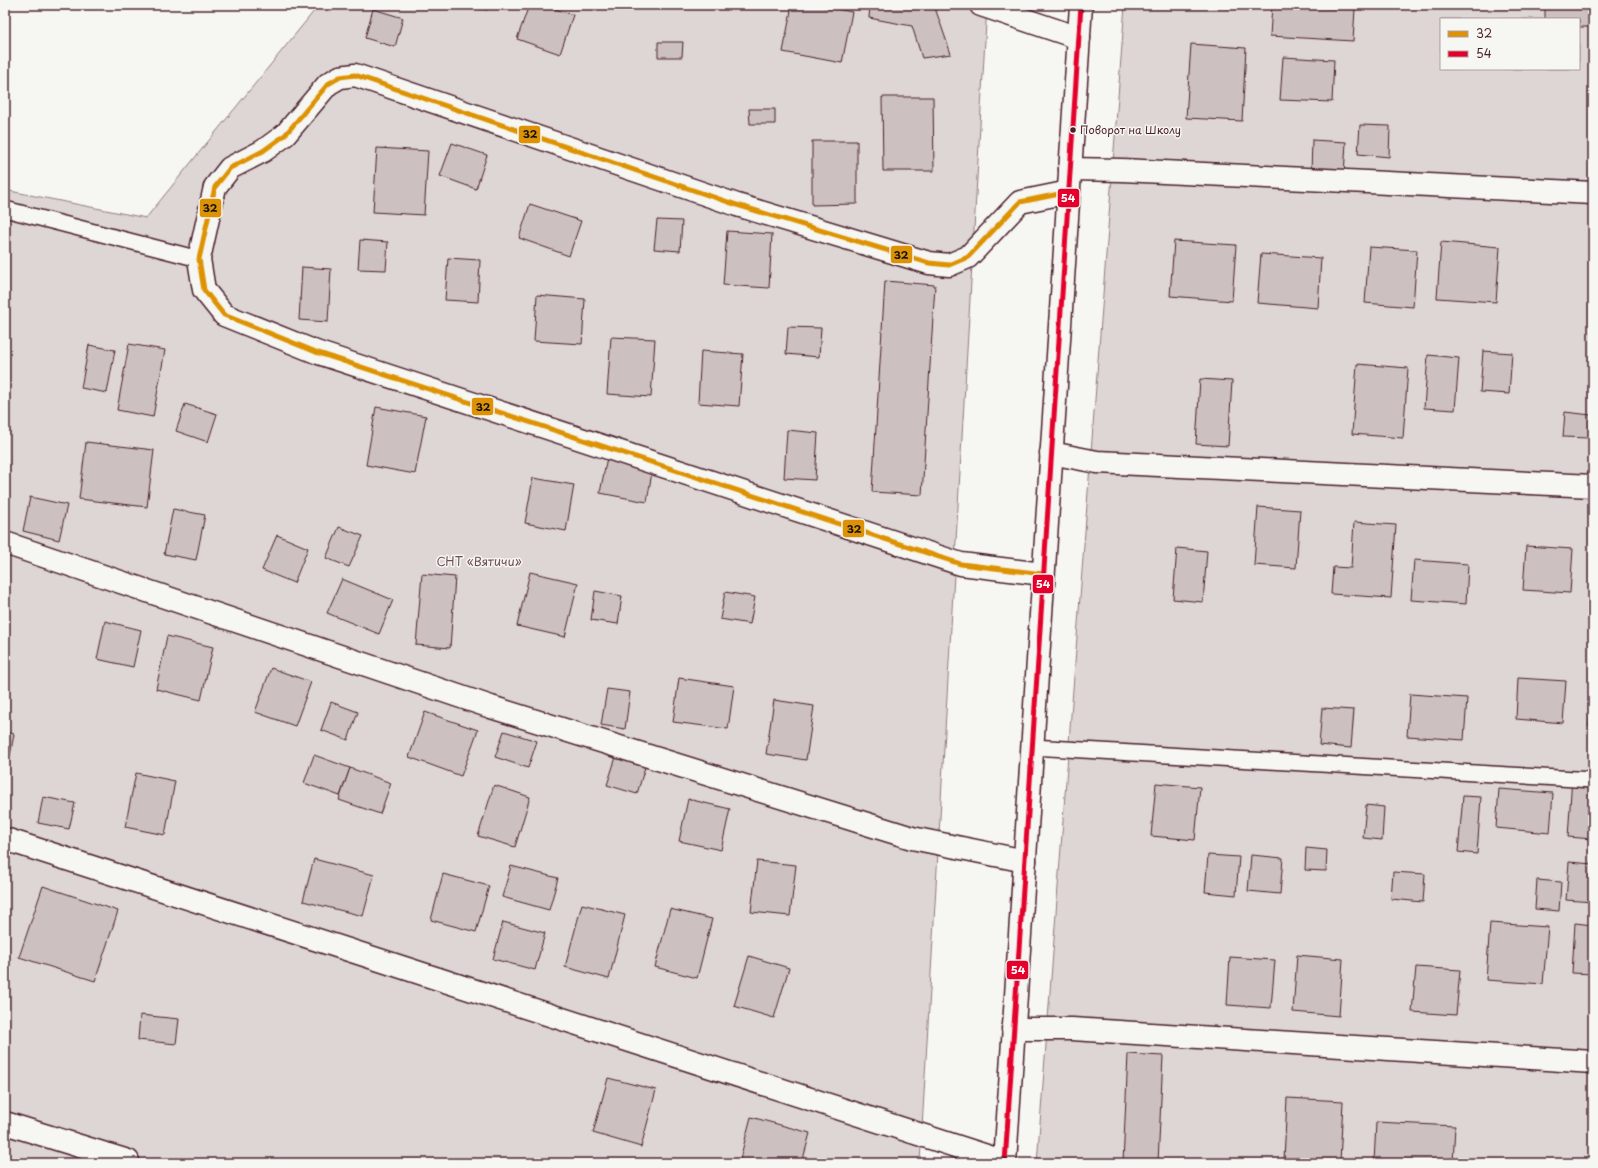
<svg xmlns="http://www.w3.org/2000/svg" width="1598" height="1168" font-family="'Playpen Sans',sans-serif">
	<rect width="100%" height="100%" fill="#f6f6f2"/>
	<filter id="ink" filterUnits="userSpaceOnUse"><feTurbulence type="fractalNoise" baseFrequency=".025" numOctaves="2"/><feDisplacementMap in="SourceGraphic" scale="8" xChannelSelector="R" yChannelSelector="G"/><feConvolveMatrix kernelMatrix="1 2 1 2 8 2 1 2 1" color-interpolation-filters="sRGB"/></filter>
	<g filter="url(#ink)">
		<g fill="#ddd6d5" stroke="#947a80" fill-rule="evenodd">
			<polygon points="319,5 987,5 920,1163 5,1163 5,190 146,218"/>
			<path d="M1125,5H1593V1163H1037ZM1441,19H1579V69H1441Z"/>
		</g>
		<g fill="#ccc1c0" stroke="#4a1f2b">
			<polygon points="461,5 488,5 487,10"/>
			<polygon points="529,5 544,5 573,15 560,54 517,39"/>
			<polygon points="627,5 680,5 680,8 627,7"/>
			<polygon points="792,5 814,5 852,12 842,63 783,52"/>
			<polygon points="870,5 934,5 951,54 922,58 912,26 869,18"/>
			<polygon points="1194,5 1234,5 1233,8 1194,6"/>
			<polygon points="1272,5 1355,9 1353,41 1270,36"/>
			<polygon points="1545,5 1593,5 1593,27 1579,27 1579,19 1545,19"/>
			<polygon points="373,9 403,18 395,47 365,38"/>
			<polygon points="658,42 683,42 682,57 658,57"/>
			<polygon points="1191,44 1246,48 1242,121 1186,118"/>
			<polygon points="1283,57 1334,60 1332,102 1280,100"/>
			<polygon points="882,97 933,97 934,171 883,171"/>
			<polygon points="749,109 775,109 775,124 750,124"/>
			<polygon points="1360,125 1390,126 1389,157 1358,154"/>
			<polygon points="1312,140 1346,142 1344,175 1311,173"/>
			<polygon points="812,141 857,141 857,204 812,205"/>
			<polygon points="452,143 487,155 476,189 440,176"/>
			<polygon points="377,148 428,151 424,215 373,212"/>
			<polygon points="530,204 581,221 569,256 519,238"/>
			<polygon points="657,220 682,221 680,251 654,249"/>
			<polygon points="727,231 772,234 769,288 723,285"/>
			<polygon points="360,240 388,242 386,270 358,269"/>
			<polygon points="1174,241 1236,245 1232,301 1170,296"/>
			<polygon points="1441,242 1500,247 1496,302 1437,298"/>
			<polygon points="1369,247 1417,250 1413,307 1365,303"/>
			<polygon points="1261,254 1321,258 1318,308 1257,303"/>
			<polygon points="448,258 480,260 478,302 445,300"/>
			<polygon points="302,267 331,269 328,322 299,320"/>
			<polygon points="885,281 935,285 922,495 872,492"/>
			<polygon points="537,295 585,299 582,344 534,341"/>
			<polygon points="788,327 821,328 819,357 786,354"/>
			<polygon points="611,337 655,339 651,397 607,394"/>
			<polygon points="129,344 165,350 153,417 117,410"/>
			<polygon points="89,345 115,350 107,393 81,388"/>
			<polygon points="701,351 743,354 739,406 698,403"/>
			<polygon points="1483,351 1512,353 1509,394 1480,392"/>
			<polygon points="1428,355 1459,358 1455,410 1424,408"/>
			<polygon points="1357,364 1408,368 1403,438 1352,434"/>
			<polygon points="1200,379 1232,381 1228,446 1196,444"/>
			<polygon points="185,404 217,414 208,442 176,431"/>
			<polygon points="376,407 426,416 415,474 366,465"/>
			<polygon points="1565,412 1591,415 1589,438 1563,437"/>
			<polygon points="787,430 818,433 815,480 784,478"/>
			<polygon points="86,442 154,450 147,507 79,499"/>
			<polygon points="607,457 653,466 647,502 600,493"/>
			<polygon points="533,478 574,485 566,531 525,523"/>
			<polygon points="30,497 67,505 59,540 23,531"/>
			<polygon points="1258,507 1300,510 1296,568 1254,565"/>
			<polygon points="173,509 205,515 196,560 164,554"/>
			<polygon points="1354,522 1396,525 1391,598 1331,594 1333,567 1351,568"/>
			<polygon points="339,527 363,536 349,567 326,558"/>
			<polygon points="277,535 308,548 294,583 262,570"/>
			<polygon points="1526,546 1573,549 1570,593 1523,590"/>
			<polygon points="1177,548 1207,551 1203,602 1173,599"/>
			<polygon points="1414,560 1468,564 1466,604 1411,600"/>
			<polygon points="530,572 578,583 565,637 517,626"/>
			<polygon points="422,574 455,577 450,648 416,645"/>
			<polygon points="342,579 393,600 379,634 327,613"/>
			<polygon points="595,591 622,596 618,624 591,620"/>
			<polygon points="725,592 755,597 750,624 720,619"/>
			<polygon points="105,621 141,630 133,667 97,659"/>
			<polygon points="167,636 213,647 201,700 156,689"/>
			<polygon points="271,668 311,682 295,726 255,712"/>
			<polygon points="679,678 734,686 728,729 673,722"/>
			<polygon points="1518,678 1566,681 1563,723 1516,719"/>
			<polygon points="1592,683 1593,683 1593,726 1589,726"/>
			<polygon points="607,689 630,692 625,729 601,725"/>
			<polygon points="1410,694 1467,698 1464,740 1407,736"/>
			<polygon points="774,700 814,706 806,760 766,754"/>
			<polygon points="331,702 358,712 348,740 321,730"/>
			<polygon points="1322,708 1354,710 1351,748 1319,745"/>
			<polygon points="425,712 478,730 461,776 409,757"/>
			<polygon points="504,731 537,741 528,768 495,757"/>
			<polygon points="5,732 14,734 10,756 5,755"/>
			<polygon points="314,755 350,768 340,796 304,783"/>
			<polygon points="616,757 645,767 637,794 607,785"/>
			<polygon points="350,768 391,783 380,814 339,800"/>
			<polygon points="136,773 175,781 165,835 125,827"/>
			<polygon points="1572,777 1593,778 1593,839 1568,837"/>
			<polygon points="1156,783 1200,787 1195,840 1151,836"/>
			<polygon points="494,785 530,797 515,847 478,836"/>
			<polygon points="1499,789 1553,793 1550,833 1496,828"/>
			<polygon points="1463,796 1481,797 1477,854 1458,852"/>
			<polygon points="43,797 75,803 69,829 38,823"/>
			<polygon points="688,799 730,809 721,850 679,841"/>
			<polygon points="1366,805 1384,807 1382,840 1363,838"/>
			<polygon points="1306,848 1327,850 1326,871 1305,870"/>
			<polygon points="1208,855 1239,857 1236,895 1205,892"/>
			<polygon points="1251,855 1283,858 1280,894 1248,891"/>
			<polygon points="314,859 374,875 363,916 303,901"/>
			<polygon points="757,861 796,865 790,916 751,912"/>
			<polygon points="1569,862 1593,864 1593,902 1566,900"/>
			<polygon points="511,866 558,878 549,910 502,897"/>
			<polygon points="1393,872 1425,874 1423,902 1391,899"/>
			<polygon points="443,874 489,886 476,932 431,920"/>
			<polygon points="1537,880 1561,882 1559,911 1535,909"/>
			<polygon points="43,886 118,911 95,981 19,957"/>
			<polygon points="582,904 625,915 609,979 565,967"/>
			<polygon points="670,909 712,919 697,978 655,967"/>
			<polygon points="503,922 545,933 535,970 493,959"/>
			<polygon points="1490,923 1548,927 1543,984 1486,980"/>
			<polygon points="1575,923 1593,925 1593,974 1572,973"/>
			<polygon points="1297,955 1343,959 1339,1016 1293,1012"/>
			<polygon points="749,956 789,968 774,1018 734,1006"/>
			<polygon points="1230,957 1275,960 1271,1008 1227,1005"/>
			<polygon points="1416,967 1460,970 1456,1015 1412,1012"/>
			<polygon points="140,1015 179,1019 176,1044 138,1040"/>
			<polygon points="1128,1054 1163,1056 1158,1163 1123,1163"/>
			<polygon points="608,1078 656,1090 641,1147 593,1133"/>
			<polygon points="1287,1098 1343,1101 1340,1163 1284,1160"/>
			<polygon points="751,1117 810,1133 802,1163 739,1163"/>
			<polygon points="1376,1122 1455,1126 1453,1163 1374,1163"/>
		</g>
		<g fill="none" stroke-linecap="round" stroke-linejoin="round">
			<g stroke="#4a1f2b" stroke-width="18">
				<g id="lane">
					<polyline points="5,209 199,259"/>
					<polyline points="1032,747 1593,780"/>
				</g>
			</g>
			<g stroke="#4a1f2b" stroke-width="25">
				<g id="street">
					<polyline points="981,5 1079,38"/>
					<polyline points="1070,169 1122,170 1593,193"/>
					<polyline points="1051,453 1097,462 1593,486"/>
					<polyline points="5,543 491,707 912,838 1025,861"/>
					<polyline points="1043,574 961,564 316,352 224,315 204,290 199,259 215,187 230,168 263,151 285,135 328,84 340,77 355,75 737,205 929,263 949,265 968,257 1020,202 1069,192"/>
					<polyline points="5,839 1005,1162"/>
					<polyline points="1013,1029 1072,1029 1593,1062"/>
					<polyline points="5,1123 128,1161"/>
				</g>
			</g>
			<g stroke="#4a1f2b" stroke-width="25">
				<polyline id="secondary" points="1005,1163 1081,5"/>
			</g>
			<use href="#lane" stroke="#f6f6f2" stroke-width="15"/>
			<use href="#street" stroke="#f6f6f2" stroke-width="22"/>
			<use href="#secondary" stroke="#f6f6f2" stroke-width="22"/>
			<g stroke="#f6f6f2" stroke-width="8">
				<polyline id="bus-1" points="1043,574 961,564 316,352 224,315 204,290 199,259 215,187 230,168 263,151 285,135 328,84 340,77 355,75 737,205 929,263 949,265 968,257 1020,202 1069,192"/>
			</g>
			<g stroke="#f6f6f2" stroke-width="8">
				<polyline id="bus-2" points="1005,1163 1081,5"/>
			</g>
			<use href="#bus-1" stroke="#dd9206" stroke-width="5"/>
			<use href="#bus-2" stroke="#e4002b" stroke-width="5"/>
		</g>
	</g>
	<circle fill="#4a1f2b" stroke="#f6f6f2" stroke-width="1.5" cx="1073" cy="130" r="3.5"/>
	<g text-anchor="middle" stroke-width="3" stroke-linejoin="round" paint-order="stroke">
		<g font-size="11" fill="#4a1f2b" stroke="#f6f6f2" text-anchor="start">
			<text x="1080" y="134">Поворот на Школу</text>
		</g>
		<g font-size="12" fill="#6f4d56" stroke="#f6f6f2">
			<text x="479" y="566">СНТ «Вятичи»</text>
		</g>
	</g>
	<g stroke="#f6f6f2" stroke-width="1.5">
		<rect x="518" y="125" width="23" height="19" rx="4" fill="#dd9206"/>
		<rect x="1057" y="188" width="23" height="20" rx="4" fill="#e4002b"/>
		<rect x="199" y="198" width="23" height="20" rx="4" fill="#dd9206"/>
		<rect x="890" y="245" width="23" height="19" rx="4" fill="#dd9206"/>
		<rect x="471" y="397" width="23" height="19" rx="4" fill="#dd9206"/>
		<rect x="842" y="519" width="23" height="19" rx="4" fill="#dd9206"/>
		<rect x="1032" y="574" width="22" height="20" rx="4" fill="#e4002b"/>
		<rect x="1006" y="960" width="23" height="20" rx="4" fill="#e4002b"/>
	</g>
	<g font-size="11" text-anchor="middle" font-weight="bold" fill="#fff">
		<text x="1068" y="202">54</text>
		<text x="1043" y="588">54</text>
		<text x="1018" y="974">54</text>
	</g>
	<g font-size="11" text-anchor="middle" font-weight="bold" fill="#111">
		<text x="530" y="138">32</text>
		<text x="210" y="212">32</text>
		<text x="901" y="259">32</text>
		<text x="483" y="411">32</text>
		<text x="854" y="533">32</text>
	</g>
	<rect width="1598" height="1168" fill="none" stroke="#f6f6f2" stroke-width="20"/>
	<rect x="10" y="10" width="1578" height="1148" fill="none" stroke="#4a1f2b" stroke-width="1.5" filter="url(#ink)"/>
	<rect x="1440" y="18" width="140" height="52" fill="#f6f6f2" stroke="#b1a0a2"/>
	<rect x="1448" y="31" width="20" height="6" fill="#dd9206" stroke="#b1a0a2"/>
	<text x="1476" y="38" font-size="12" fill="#4a1f2b">32</text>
	<rect x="1448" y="51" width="20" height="6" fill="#e4002b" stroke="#b1a0a2"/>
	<text x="1476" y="58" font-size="12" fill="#4a1f2b">54</text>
</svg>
